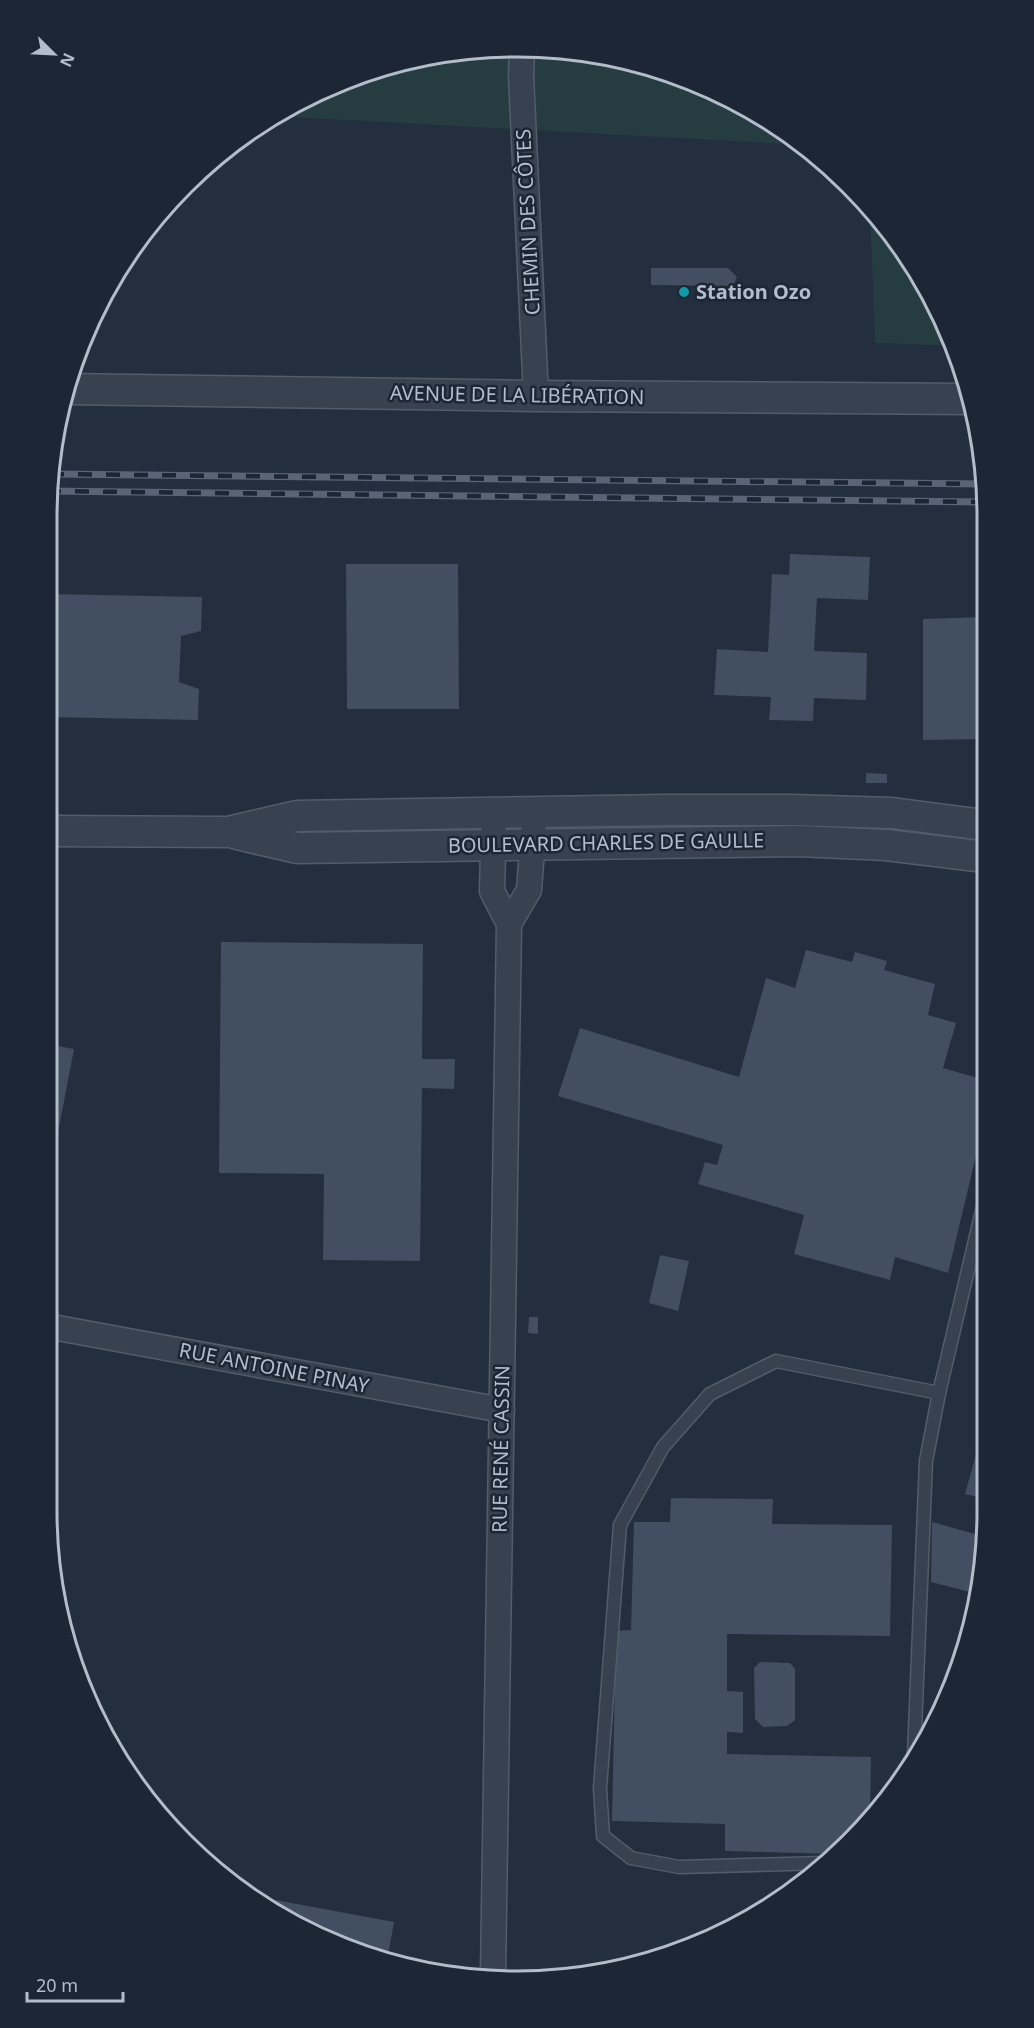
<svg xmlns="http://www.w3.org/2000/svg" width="1034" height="2028" font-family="'Noto Sans',sans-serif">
	<rect width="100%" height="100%" fill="#232e3f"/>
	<g fill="#253c40">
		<polygon points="547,47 638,62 725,95 805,145 272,116 281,110 365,72 455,51"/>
		<polygon points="870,211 890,231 952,337 954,346 875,343"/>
	</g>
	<g fill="#424e61">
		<polygon points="651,268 728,268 737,277 734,284 730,286 651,285"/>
		<polygon points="790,554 870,557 868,600 817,598 814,651 867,653 866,700 814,698 813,721 769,720 771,697 714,695 717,649 768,652 772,574 789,575"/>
		<polygon points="346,564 458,564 459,709 347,709"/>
		<polygon points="47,594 202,597 201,631 181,636 179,682 199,689 198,720 47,717"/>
		<polygon points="984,617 984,739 923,740 923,619"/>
		<polygon points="866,773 887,774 887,783 866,783"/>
		<polygon points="221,942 423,944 422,1059 455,1059 454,1089 422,1088 420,1261 323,1260 324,1174 219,1173"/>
		<polygon points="806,950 852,962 855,952 887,961 884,970 935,984 928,1015 956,1023 943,1068 985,1080 985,1118 948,1273 895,1257 890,1280 794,1254 804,1215 698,1184 705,1162 717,1165 723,1145 558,1096 580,1028 739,1077 766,978 795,988"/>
		<polygon points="47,1044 74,1049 48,1185 47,1185"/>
		<polygon points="660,1255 689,1261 678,1311 649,1303"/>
		<polygon points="529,1317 538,1317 538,1334 528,1333"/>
		<polygon points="986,1418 986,1499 965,1494"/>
		<polygon points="671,1498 773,1499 772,1524 892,1525 890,1636 727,1634 727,1691 743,1692 743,1733 727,1732 727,1754 871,1757 870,1816 850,1843 835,1854 725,1851 725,1824 612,1821 616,1631 631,1630 634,1522 670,1522"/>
		<polygon points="932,1522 986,1537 978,1594 931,1582"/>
		<polygon points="760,1662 790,1663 795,1669 795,1720 787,1726 763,1727 755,1719 754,1668"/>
		<polygon points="248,1895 394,1922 387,1961 337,1946 256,1902"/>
	</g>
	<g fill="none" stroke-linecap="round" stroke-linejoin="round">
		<g stroke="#525c6a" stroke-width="15">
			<g id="service">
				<polyline points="914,1754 926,1461 939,1393 986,1194"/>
				<polyline points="822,1863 679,1867 631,1858 603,1836 600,1788 620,1525 663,1447 710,1394 776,1361 939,1393"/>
			</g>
		</g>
		<g stroke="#525c6a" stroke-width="27">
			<g id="minor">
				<polyline points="522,48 521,76 536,396"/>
				<polyline points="509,924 529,890 535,812"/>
				<polyline points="47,1326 502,1410"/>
				<polyline points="493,1975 509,924 492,891 494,813"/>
			</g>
		</g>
		<g stroke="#525c6a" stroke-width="33">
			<g id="tertiary">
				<polyline points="65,389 536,396 968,399"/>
				<polyline points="47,831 228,832 297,816 664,810 792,810 892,813 984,825"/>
				<polyline points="237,834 297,848 798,841 886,845 985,857"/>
			</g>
		</g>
		<use href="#service" stroke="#37414f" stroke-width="12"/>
		<use href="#minor" stroke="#37414f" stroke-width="24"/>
		<use href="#tertiary" stroke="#37414f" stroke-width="30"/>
		<g stroke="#596476" stroke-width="7">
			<g id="rail">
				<polyline points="50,474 984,484"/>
				<polyline points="47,491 984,502"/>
			</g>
		</g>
		<use href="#rail" stroke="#1c2634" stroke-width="4.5" stroke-dasharray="14" stroke-linecap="butt"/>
	</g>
	<circle fill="#0f9aa8" stroke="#1c2634" stroke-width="2" cx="684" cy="292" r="6"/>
	<g text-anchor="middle" stroke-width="5" stroke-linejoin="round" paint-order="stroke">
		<g font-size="20" fill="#b3bcca" stroke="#1c2634">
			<text transform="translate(528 222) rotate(-93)" y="7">CHEMIN DES CÔTES</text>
			<text transform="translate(517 395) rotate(1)" y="7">AVENUE DE LA LIBÉRATION</text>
			<text transform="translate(606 843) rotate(-1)" y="7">BOULEVARD CHARLES DE GAULLE</text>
			<text transform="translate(274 1368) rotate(11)" y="7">RUE ANTOINE PINAY</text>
			<text transform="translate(501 1449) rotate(-89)" y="7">RUE RENÉ CASSIN</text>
		</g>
		<g font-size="20" font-weight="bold" fill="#b3bcca" stroke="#1c2634" text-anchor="start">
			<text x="696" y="299">Station Ozo</text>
		</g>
	</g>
	<path d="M0 0H1034V2028H0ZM517 57H517A460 460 0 0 1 977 517V1511A460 460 0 0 1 517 1971H517A460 460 0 0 1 57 1511V517A460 460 0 0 1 517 57Z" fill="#1c2634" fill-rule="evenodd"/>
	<path fill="none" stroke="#b3bcca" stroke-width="3" d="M517 57H517A460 460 0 0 1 977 517V1511A460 460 0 0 1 517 1971H517A460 460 0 0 1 57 1511V517A460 460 0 0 1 517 57Z"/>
	<g transform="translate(54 54) rotate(114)" stroke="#1c2634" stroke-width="4.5" paint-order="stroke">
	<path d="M0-4.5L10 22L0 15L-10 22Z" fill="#b3bcca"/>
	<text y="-9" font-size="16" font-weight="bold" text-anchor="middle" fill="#b3bcca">N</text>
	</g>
	<path d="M27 1992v9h96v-9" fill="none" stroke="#b3bcca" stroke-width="3"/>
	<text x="36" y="1992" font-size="18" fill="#b3bcca" stroke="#1c2634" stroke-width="4.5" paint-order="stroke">20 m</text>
</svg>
